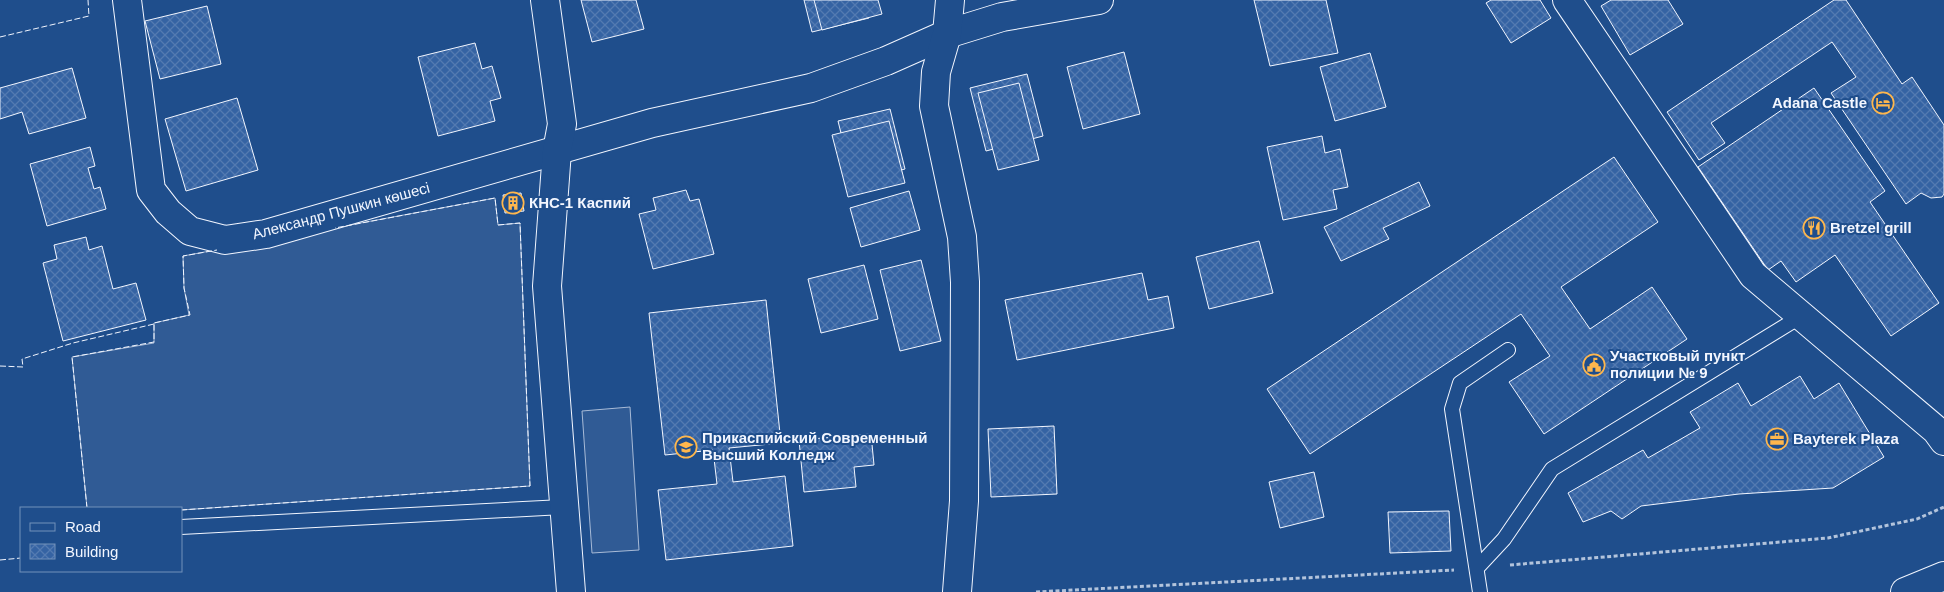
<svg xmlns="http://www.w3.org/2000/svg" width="1944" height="592" font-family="Arial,sans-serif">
	<defs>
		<pattern id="building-cross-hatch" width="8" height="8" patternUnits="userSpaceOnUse" patternTransform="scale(1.25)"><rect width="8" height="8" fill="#3563a3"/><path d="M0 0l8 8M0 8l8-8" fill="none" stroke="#537ab1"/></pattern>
	</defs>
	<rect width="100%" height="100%" fill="#1f4e8c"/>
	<g fill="#305b95" stroke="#a8bbd7">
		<polygon points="495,198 498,225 520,223 530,486 181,510 87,508 72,357 154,343 154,323 189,315 184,288 183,256"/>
		<polygon points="630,407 639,550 592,553 582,411"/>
	</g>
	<g fill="url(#building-cross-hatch)" stroke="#f2f6ff">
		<polygon points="581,0 636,0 644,29 592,42"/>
		<polygon points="804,0 864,0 869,18 812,32"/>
		<polygon points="814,0 878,0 882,14 822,30"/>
		<polygon points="1254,0 1326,0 1338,53 1270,66"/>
		<polygon points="1491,0 1540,0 1551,18 1511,43 1486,3"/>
		<polygon points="1611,0 1668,0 1683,24 1630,55 1601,6"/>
		<polygon points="1834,0 1846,0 1902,84 1912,77 1944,125 1944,194 1942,197 1931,198 1921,193 1906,204 1831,93 1856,77 1832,42 1711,123 1725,143 1699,160 1667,112"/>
		<polygon points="207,6 221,64 160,79 145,21"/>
		<polygon points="475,43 482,69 492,66 501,98 490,101 495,121 438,136 418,57"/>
		<polygon points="1124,52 1140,114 1083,129 1067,67"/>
		<polygon points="1370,53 1386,107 1335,121 1320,67"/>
		<polygon points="72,68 86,118 29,134 22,112 0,119 0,88"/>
		<polygon points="1027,74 1043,136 986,151 970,88"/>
		<polygon points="1019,83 1039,160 998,170 978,93"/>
		<polygon points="1814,88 1885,191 1870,202 1939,303 1891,336 1835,255 1796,282 1781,261 1768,270 1698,167"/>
		<polygon points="237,98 258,170 186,191 165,119"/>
		<polygon points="890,109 905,169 853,182 838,121"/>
		<polygon points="889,121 905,183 848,197 832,135"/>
		<polygon points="1322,136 1325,153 1340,149 1348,187 1333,190 1337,209 1283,220 1267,147"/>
		<polygon points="90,147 95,166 88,168 94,189 100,187 106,209 47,226 30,164"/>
		<polygon points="1614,157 1658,222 1561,287 1590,329 1652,287 1687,339 1544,434 1509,382 1550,356 1521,314 1310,454 1267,389"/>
		<polygon points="1419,182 1430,206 1383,228 1389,239 1341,261 1324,227"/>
		<polygon points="686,190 690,201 699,199 714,254 653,269 639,214 656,210 653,198"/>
		<polygon points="909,191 920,230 861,247 850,208"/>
		<polygon points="521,193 524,211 505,213 503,195"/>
		<polygon points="86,237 89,250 102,246 113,289 136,283 146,320 63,341 43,263 57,259 54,245"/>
		<polygon points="1259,241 1273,293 1209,309 1196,257"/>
		<polygon points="921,260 941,341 900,351 880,270"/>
		<polygon points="864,265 878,319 821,333 808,279"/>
		<polygon points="1142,273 1148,300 1168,296 1174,328 1017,360 1005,300"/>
		<polygon points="766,300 781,443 729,448 733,482 785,476 793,546 666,560 658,490 717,484 713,450 665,455 649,313"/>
		<polygon points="1800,376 1814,399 1839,383 1884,457 1833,488 1739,494 1641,506 1622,519 1611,511 1583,522 1568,493 1643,450 1648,458 1700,428 1690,412 1738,383 1751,406"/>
		<polygon points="1054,426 1057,494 991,497 988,429"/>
		<polygon points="871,434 874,465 854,467 856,487 804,492 799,440"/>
		<polygon points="1314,472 1324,517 1280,528 1269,482"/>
		<polygon points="1449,511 1451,551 1390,553 1388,512"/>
	</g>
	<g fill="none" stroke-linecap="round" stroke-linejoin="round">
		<g stroke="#f2f6ff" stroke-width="16">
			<g id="service">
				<polyline points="181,527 563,507"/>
				<polyline points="1477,568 1504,539 1552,469 1803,315"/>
				<polyline points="1480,592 1452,409 1460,383 1508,350"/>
			</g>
		</g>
		<g stroke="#f2f6ff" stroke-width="30">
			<g id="minor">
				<polyline points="127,0 151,190 168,212 190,231 225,240 266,234 652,123 811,88 886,61 947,34 1002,17 1099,0"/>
				<polyline points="950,0 947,34 936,72 934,106 962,237 965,282 964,501 957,592"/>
				<polyline points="1567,0 1753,275 1936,430 1944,441"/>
			</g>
		</g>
		<g stroke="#f2f6ff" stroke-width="30">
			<g id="tertiary">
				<polyline points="545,0 562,124 557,151 547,286 571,592"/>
				<polyline points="1905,592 1944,576"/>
			</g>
		</g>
		<g stroke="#b3c4dc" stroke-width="3" stroke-dasharray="4 2.5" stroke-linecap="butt">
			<polyline points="1510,565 1828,538 1917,519 1944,507"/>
			<polyline points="1036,592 1454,570"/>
		</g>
		<use href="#service" stroke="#1f4e8c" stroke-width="14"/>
		<use href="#minor" stroke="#1f4e8c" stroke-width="28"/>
		<use href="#tertiary" stroke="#1f4e8c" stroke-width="28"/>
		<g stroke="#f2f6ff" stroke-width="1" stroke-dasharray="6 2.5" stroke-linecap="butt">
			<polyline points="0,37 89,16 88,0"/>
			<polyline points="0,366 23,367 22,359 73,343 154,324"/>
			<polyline points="87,508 72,357 154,342 154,323 190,315 184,288 183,256 217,250"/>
			<polyline points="181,510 530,486 520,223 498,225 495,198 335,228"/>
			<polyline points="0,560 21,558"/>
		</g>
	</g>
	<defs>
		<g id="hotel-ring" transform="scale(1.125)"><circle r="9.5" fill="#1f4e8c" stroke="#ffb74d" stroke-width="1.5"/><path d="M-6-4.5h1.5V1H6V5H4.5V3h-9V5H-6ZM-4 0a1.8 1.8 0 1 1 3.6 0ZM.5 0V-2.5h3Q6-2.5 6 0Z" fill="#ffb74d"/></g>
		<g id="building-ring" transform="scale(1.125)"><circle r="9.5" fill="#1f4e8c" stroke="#ffb74d" stroke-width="1.5"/><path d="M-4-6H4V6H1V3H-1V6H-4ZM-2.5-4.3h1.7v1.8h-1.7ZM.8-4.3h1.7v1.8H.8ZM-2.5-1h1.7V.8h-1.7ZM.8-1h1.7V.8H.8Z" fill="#ffb74d"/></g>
		<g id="restaurant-ring" transform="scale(1.125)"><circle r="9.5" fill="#1f4e8c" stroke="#ffb74d" stroke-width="1.5"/><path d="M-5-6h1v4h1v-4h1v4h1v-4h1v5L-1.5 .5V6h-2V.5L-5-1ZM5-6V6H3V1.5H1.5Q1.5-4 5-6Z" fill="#ffb74d"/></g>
		<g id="civic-ring" transform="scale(1.125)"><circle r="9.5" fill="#1f4e8c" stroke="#ffb74d" stroke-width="1.5"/><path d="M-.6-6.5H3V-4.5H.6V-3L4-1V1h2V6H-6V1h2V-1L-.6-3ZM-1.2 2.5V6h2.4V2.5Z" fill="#ffb74d"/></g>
		<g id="office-ring" transform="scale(1.125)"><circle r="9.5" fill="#1f4e8c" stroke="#ffb74d" stroke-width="1.5"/><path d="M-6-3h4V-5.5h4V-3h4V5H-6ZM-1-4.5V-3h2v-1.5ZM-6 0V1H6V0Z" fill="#ffb74d"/></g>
		<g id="university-ring" transform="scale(1.125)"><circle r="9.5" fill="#1f4e8c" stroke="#ffb74d" stroke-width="1.5"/><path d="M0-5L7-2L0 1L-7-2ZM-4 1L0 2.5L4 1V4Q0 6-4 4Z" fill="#ffb74d"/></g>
	</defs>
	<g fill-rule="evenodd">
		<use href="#hotel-ring" x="1883" y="103"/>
		<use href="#building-ring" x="513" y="203"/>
		<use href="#restaurant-ring" x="1814" y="228"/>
		<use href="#civic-ring" x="1594" y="365"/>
		<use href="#office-ring" x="1777" y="439"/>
		<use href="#university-ring" x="686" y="447"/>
	</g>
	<g text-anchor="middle" stroke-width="4" stroke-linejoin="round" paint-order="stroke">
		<g font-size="15" font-weight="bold" fill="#f2f6ff" stroke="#1f4e8c" text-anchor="start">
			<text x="1867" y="108" text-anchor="end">Adana Сastle</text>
			<text x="529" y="208">КНС-1 Каспий</text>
			<text x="1830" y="233">Bretzel grill</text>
			<text x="1610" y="361">Участковый пункт<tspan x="1610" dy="17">полиции № 9</tspan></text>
			<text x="702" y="443">Прикаспийский Современный<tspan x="702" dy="17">Высший Колледж</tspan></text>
			<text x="1793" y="444">Bayterek Plaza</text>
		</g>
		<g font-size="15" fill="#f2f6ff" stroke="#1f4e8c">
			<text transform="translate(341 211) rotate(-15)" y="5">Александр Пушкин көшесі</text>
		</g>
	</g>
	<rect x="20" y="507" width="162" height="65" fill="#1f4e8c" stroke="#7391ba"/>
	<rect x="30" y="523" width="25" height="8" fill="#1f4e8c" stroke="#7391ba"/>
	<text x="65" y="532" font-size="15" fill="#f2f6ff">Road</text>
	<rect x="30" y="544" width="25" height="15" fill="url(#building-cross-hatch)" stroke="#7391ba"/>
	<text x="65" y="557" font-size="15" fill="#f2f6ff">Building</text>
</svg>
